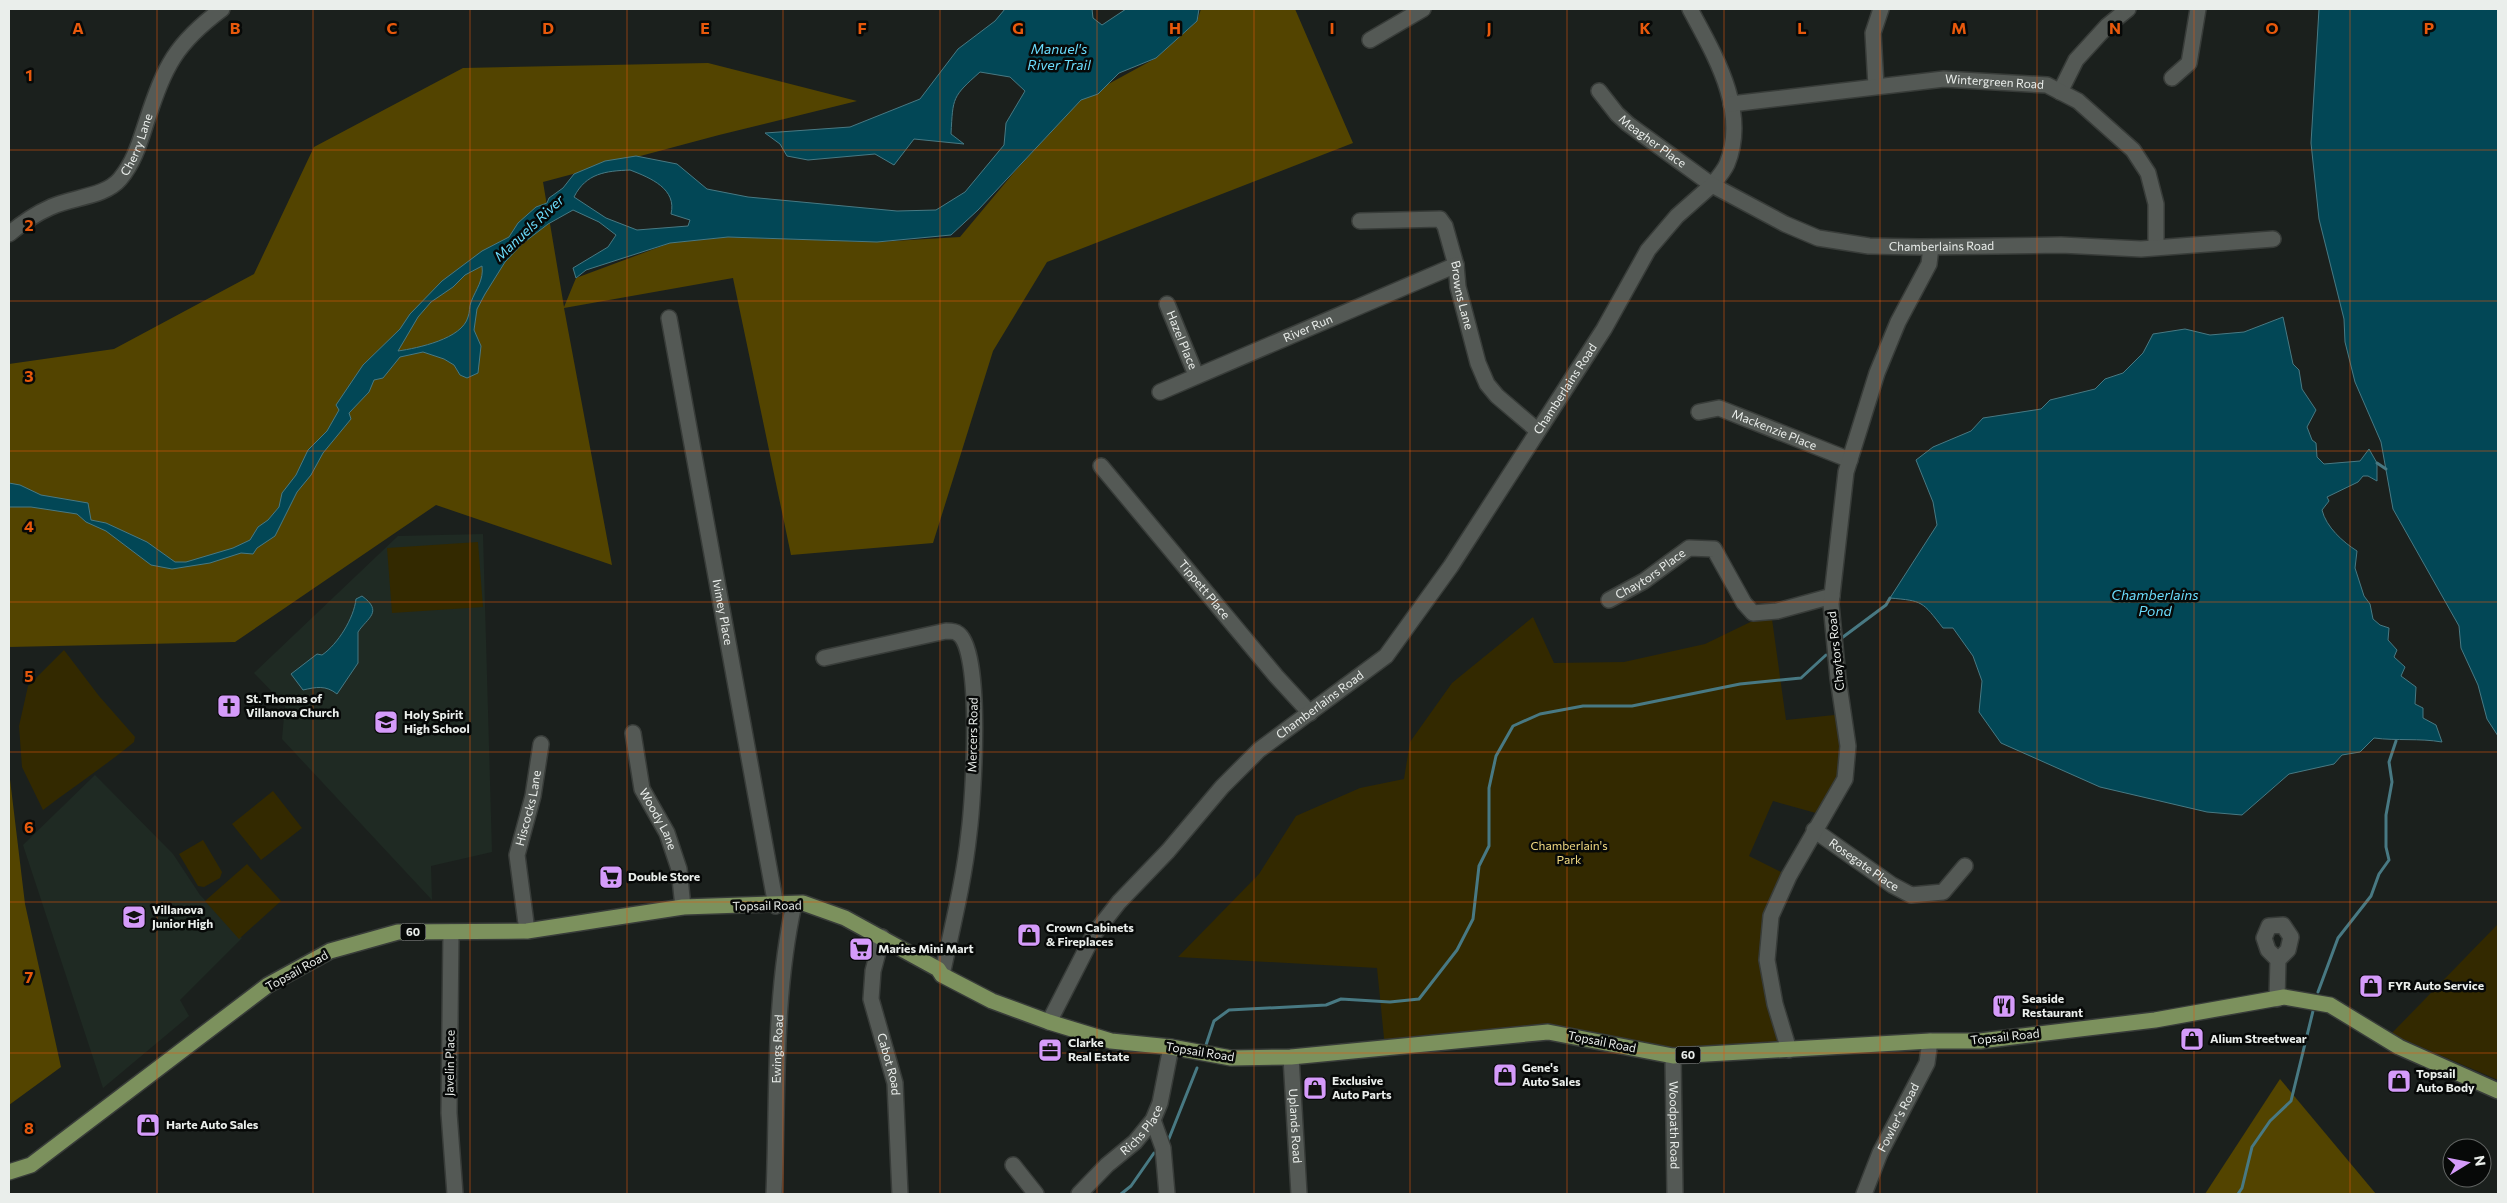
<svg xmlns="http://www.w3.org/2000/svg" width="2507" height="1203" font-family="Commissioner,sans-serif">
	<rect width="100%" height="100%" fill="#1b201d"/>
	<g fill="#1f2a23">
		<polygon points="483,534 492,852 431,866 432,900 282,739 285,705 254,673 398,536"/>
		<polygon points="95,775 173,854 200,895 242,938 180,1000 189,1016 103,1088 23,845"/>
	</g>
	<g fill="#332900">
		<polygon points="478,542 483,607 392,613 387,548"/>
		<polygon points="1771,612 1786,720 1844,714 1845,779 1823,815 1773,801 1749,856 1789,876 1767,960 1789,1050 1673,1056 1548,1032 1385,1048 1377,968 1178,957 1259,874 1296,816 1360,788 1404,779 1410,742 1452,683 1533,617 1554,663 1624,662 1705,644"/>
		<path d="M64,650L99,696L135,737L134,742C105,766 73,787 43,810L22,767L19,726L28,686Z"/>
		<polygon points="273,791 302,828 261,860 232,824"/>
		<polygon points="203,840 222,872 220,878 204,887 198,886 179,854"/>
		<polygon points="247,864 281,901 239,939 205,901"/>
		<polygon points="2498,924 2498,1080 2391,1034"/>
	</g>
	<g fill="#534400">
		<polygon points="1201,9 1295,9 1353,143 1047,262 993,351 933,543 791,555 733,278 564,308 612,565 436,505 235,642 9,647 9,364 114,349 254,274 314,147 463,68 708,63 857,101 719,135 543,182 564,307 576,278 670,243 728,237 877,242 960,237 1016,170 1081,99 1156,58 1197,21"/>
		<polygon points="9,771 25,904 61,1067 9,1105"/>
		<polygon points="2280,1079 2376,1194 2205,1194"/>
	</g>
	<g fill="#024756" stroke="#487983" fill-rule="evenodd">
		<path d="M1005,9H1092L1093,18L1102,25L1126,9H1199L1197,21L1156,58L1119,73L1098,94L1081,100L978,210L951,235L877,242L728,237L670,243L586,270L576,278L573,268L608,247L616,235L599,222L573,210L548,224L522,244L505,262L485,294L477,309L474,330L481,346L478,373L467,378L460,375L454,365L444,359L423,352L400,357L383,378L374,380L369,392L349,413L351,419L323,453L311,475L297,492L275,536L257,548L253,554L241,553L210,563L172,569L151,565L106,531L86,522L77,514L31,507H9V483L20,485L41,495L88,503L91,520L106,523L147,542L175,562H186L233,548L250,540L258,527L268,520L279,507L282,493L296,475L308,450L327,431L339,410L336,405L363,365L400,329L410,314L442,281L482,251L509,237L518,223L536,207L547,203L549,198L563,188L574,174L605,161L636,156L677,164L707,189L748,197L897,211L936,210L965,192L1004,145L1006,123L1025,91L1010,77L980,72C952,97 953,97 951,134L964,144L914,139L894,165L875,154L808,160L787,156L780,144L765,133L850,127L920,99L958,49L995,21ZM630,170C651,178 677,189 671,214L690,220L688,226L637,230L606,218L574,197C586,173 606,171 630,170ZM482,266C484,280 476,289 471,302C469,307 470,312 468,317C462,339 418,348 398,351L418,317L431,302L453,287L465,275Z"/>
		<polygon points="2319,9 2498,9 2498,736 2487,719 2478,685 2461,648 2459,626 2393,509 2381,442 2355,382 2345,342 2344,319 2319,219 2311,143"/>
		<path d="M2283,317L2293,364L2299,370L2302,389L2316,410L2307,427L2312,440L2316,443L2317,457L2324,464L2360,461L2369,449L2377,463V481L2368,476H2363L2358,482L2327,497L2329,501L2322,510C2326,527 2343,542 2357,551L2355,568L2364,596L2370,604L2373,619L2380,625L2389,628L2388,640L2397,650L2394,657L2405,667L2401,676L2416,687L2415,704L2423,708V718L2436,725L2442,742C2419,738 2397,741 2374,738L2360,752L2342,755L2334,764L2289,774L2242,815L2207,812L2100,787L2001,743L1979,712L1982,681L1973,656L1953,628H1943C1922,601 1923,601 1890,598L1937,525L1933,502L1916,460L1933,447L1971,431L1983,418L2041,409L2050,400L2095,389L2105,379L2123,373L2143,353L2153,334L2185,329L2210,335L2244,332Z"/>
		<path d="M362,596C384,612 367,618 358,632V663L337,694C326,685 316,687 303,690L291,674L317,654L322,655C338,644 354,618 356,599Z"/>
	</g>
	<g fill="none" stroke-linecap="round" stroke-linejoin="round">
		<g stroke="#487983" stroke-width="3">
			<polyline points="2377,463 2386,469"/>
			<polyline points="1839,640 1886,605 1890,598"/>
			<polyline points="2318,992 2338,938 2371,896 2379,874 2389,860 2386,847 2386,815 2392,782 2389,762 2396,741"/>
			<polyline points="1205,1048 1214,1021 1229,1010 1326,1005 1341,999 1390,1002 1419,999 1457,950 1473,919 1479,866 1489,846 1489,788 1496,756 1513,726 1540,714 1583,706 1632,706 1740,684 1801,678 1826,655"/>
			<polyline points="1168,1141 1197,1068"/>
			<polyline points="1121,1194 1131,1186 1154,1153"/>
			<polyline points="2238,1194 2242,1188 2252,1147 2270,1121 2291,1101 2313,1011"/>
		</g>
		<g stroke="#383c39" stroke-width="18">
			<g id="minor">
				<polyline points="1370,40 1423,9"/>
				<polyline points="2172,78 2189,63 2198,9"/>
				<polyline points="1876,86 1873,33 1881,9"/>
				<path id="s1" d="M1599,91L1617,114L1628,124L1712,185C1717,179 1724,171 1727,164C1749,111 1714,54 1690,9"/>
				<polyline points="2060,92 2076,60 2107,26 2128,9"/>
				<path id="s2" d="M1731,104L1944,79L2047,85L2078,101L2133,150L2148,173L2156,204V247"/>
				<path id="s3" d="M1360,221L1440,219L1445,226L1456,265L1458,287L1478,363L1487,384L1497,396L1538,431"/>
				<path id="s4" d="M9,234C22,223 35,214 51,207C72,197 105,197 120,179C135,161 140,141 147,120C165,66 175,44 222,9"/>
				<path id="s5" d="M1167,304L1196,375"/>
				<path id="s6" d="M669,318L776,906"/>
				<path id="s7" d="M1160,392L1456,265"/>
				<path id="s8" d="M1699,412L1719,408L1850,460"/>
				<path id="s9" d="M1101,466L1276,676L1310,713"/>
				<path id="s10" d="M1609,600L1644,581L1689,548L1714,549L1744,603L1753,613L1777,611L1832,596"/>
				<path d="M824,658L946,631C949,631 955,631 957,633C984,646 973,803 969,833C964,881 952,928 942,975"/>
				<path id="s11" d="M633,733L642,789L667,833L679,869L683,907"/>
				<path id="s12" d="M1814,830L1892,885L1911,895L1943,892L1965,866"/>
				<path id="s13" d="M527,931L517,855L533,796L541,744"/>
				<polyline points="451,932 449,1113 455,1194"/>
				<path id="s14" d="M882,937L873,971L871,999L895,1083L900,1194"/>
				<polyline points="2277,999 2278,960 2268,950 2264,938 2269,926 2283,925 2291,937 2288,950 2278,960"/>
				<path id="s15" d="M1049,1022L1094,934L1119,902L1168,851L1222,787L1259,750L1386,656L1451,566L1604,329L1648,250L1677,216L1712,185L1785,224L1818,238L1869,246L1920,247L2061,245L2141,249L2273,239"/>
				<polyline points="1789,1050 1775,1004 1767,960 1771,916 1789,876 1845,779 1848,746 1838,678 1831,604 1846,472 1877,373 1898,322 1929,264 1931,247"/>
				<path id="s16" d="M1673,1056L1675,1194"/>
				<path id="s17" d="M1291,1057L1299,1194"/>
				<polyline points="1153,1120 1163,1148 1167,1194"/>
				<polyline points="1013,1165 1036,1194"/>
				<path id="s18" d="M774,1194C778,1098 773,999 794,904"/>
				<path id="s19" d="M1079,1194L1107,1165L1135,1142L1153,1120L1160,1103L1171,1047"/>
				<path id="s20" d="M1864,1194L1880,1153L1927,1063L1930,1041"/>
			</g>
		</g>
		<g stroke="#383c39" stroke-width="18">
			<polyline id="major" points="9,1172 31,1165 268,985 330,951 398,932 527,931 683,907 803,903 845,918 938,969 942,975 992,1001 1049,1022 1111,1041 1171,1047 1231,1058 1291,1057 1548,1032 1673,1056 1930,1041 1980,1041 2155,1020 2284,997 2330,1005 2399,1047 2498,1091"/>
		</g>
		<use href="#minor" stroke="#545955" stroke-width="15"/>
		<use href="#major" stroke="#7c915d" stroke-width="15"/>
	</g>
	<path fill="none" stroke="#e8590c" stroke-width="1" stroke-opacity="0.55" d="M157,9V1194M313,9V1194M470,9V1194M627,9V1194M783,9V1194M940,9V1194M1097,9V1194M1254,9V1194M1410,9V1194M1567,9V1194M1724,9V1194M1880,9V1194M2037,9V1194M2194,9V1194M2350,9V1194M9,150H2498M9,301H2498M9,451H2498M9,602H2498M9,752H2498M9,902H2498M9,1053H2498"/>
	<defs>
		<g id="church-square" transform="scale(1.25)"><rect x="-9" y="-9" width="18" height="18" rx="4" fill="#d59bfa" stroke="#070908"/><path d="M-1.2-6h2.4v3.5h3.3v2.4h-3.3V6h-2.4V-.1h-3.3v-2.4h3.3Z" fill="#111"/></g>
		<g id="school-square" transform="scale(1.25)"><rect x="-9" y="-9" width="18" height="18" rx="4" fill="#d59bfa" stroke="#070908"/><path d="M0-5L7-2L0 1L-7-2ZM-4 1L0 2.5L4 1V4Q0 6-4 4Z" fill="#111"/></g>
		<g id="supermarket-square" transform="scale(1.25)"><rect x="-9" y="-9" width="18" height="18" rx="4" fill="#d59bfa" stroke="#070908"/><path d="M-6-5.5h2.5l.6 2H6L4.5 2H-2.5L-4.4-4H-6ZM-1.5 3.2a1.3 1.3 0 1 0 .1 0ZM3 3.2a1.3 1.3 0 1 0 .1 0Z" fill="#111"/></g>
		<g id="shop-square" transform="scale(1.25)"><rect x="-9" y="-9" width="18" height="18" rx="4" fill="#d59bfa" stroke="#070908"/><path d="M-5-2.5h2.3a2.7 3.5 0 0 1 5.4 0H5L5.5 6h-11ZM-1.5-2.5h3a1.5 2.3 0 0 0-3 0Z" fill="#111"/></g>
		<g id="restaurant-square" transform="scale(1.25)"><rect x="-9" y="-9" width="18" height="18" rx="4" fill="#d59bfa" stroke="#070908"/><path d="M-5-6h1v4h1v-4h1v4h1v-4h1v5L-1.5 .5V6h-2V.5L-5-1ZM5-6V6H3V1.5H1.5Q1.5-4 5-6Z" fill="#111"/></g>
		<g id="office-square" transform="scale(1.25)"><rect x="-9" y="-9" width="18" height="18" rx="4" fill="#d59bfa" stroke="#070908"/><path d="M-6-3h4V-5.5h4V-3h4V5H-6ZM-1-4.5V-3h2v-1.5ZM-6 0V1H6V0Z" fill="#111"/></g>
	</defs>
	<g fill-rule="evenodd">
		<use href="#church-square" x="229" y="706"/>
		<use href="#school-square" x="386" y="722"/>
		<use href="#supermarket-square" x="611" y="877"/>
		<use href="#school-square" x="134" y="917"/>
		<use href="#shop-square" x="1029" y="935"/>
		<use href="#supermarket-square" x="861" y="949"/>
		<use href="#shop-square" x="2371" y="986"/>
		<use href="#restaurant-square" x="2004" y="1006"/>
		<use href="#shop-square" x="2192" y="1039"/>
		<use href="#office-square" x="1050" y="1050"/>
		<use href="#shop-square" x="1505" y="1075"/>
		<use href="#shop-square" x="2399" y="1081"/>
		<use href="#shop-square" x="1315" y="1088"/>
		<use href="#shop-square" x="148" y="1125"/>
	</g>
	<g text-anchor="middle" stroke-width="5" stroke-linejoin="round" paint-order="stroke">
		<g fill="#070908" stroke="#a6a9a7" stroke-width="1">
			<rect x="400.5" y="923.5" width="25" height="17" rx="4"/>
			<rect x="1675.5" y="1046.5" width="25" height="17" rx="4"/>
		</g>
		<g font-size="11" font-weight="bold" fill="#eaeeeb">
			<text x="413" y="936">60</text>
			<text x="1688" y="1059">60</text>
		</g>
		<g font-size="12" fill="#eaeeeb" stroke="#070908">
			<text dy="4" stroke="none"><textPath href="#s2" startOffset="265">Wintergreen Road</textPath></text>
			<text dy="4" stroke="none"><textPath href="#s1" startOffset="74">Meagher Place</textPath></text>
			<text dy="4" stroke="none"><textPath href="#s4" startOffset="164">Cherry Lane</textPath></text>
			<text dy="4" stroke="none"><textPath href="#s15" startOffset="1322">Chamberlains Road</textPath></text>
			<text dy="4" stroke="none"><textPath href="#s3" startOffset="160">Browns Lane</textPath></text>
			<text dy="4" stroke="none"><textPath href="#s7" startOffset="161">River Run</textPath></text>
			<text dy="4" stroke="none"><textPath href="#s5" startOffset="39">Hazel Place</textPath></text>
			<text dy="4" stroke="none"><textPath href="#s15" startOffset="826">Chamberlains Road</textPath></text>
			<text dy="4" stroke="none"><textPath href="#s8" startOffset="80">Mackenzie Place</textPath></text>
			<text dy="4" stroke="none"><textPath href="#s10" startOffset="49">Chaytors Place</textPath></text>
			<text dy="4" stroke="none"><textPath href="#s9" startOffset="161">Tippett Place</textPath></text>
			<text dy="4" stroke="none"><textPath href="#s6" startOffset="299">Ivimey Place</textPath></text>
			<text transform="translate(1836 651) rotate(-96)" y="4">Chaytors Road</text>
			<text dy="4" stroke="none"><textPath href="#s15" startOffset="422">Chamberlains Road</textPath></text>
			<text transform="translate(973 735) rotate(-89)" y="4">Mercers Road</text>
			<text dy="4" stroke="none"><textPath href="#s13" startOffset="125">Hiscocks Lane</textPath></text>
			<text dy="4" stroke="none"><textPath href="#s11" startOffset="91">Woody Lane</textPath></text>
			<text dy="4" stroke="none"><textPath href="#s12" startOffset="61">Rosegate Place</textPath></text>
			<text transform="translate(767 906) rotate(-1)" y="4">Topsail Road</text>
			<text transform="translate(297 971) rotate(-29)" y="4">Topsail Road</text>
			<text transform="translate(2005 1037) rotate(-6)" y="4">Topsail Road</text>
			<text transform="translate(1602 1042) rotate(11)" y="4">Topsail Road</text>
			<text dy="4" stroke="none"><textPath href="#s18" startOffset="145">Ewings Road</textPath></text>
			<text transform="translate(1200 1052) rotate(9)" y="4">Topsail Road</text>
			<text transform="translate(450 1063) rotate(-89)" y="4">Javelin Place</text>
			<text dy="4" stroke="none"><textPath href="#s14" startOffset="131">Cabot Road</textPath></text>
			<text dy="4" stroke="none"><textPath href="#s20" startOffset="84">Fowler's Road</textPath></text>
			<text dy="4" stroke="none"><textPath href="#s17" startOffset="69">Uplands Road</textPath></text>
			<text dy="4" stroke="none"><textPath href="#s16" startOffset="69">Woodpath Road</textPath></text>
			<text dy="4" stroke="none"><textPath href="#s19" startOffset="90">Richs Place</textPath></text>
		</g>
		<g font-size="12" font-weight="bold" fill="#eaeeeb" stroke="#070908" text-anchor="start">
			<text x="246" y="703">St. Thomas of<tspan x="246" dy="14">Villanova Church</tspan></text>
			<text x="404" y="719">Holy Spirit<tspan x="404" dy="14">High School</tspan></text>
			<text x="628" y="881">Double Store</text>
			<text x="152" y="914">Villanova<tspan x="152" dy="14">Junior High</tspan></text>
			<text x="1046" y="932">Crown Cabinets<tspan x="1046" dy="14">&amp; Fireplaces</tspan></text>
			<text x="878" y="953">Maries Mini Mart</text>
			<text x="2388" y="990">FYR Auto Service</text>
			<text x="2022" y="1003">Seaside<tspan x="2022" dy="14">Restaurant</tspan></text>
			<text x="2210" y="1043">Alium Streetwear</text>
			<text x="1068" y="1047">Clarke<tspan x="1068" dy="14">Real Estate</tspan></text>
			<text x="1522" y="1072">Gene's<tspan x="1522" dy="14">Auto Sales</tspan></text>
			<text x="2416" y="1078">Topsail<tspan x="2416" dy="14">Auto Body</tspan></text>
			<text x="1332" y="1085">Exclusive<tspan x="1332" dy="14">Auto Parts</tspan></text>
			<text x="166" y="1129">Harte Auto Sales</text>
		</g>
		<g font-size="12" fill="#f3db83" stroke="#070908">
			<text x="1569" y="850">Chamberlain's<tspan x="1569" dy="14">Park</tspan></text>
		</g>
		<g font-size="14" font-style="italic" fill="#6bdcfc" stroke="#070908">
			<text x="1059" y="54">Manuel's<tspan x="1059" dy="16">River Trail</tspan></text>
			<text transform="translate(529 228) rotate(-43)" y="5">Manuels River</text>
			<text x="2155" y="600">Chamberlains<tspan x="2155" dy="16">Pond</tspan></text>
		</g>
	</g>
	<g font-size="16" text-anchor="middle" font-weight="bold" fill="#e8590c" stroke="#070908" stroke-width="5" stroke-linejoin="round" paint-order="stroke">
		<text x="78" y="34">A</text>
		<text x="235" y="34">B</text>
		<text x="392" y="34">C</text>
		<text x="548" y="34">D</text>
		<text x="705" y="34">E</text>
		<text x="862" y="34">F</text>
		<text x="1018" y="34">G</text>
		<text x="1175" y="34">H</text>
		<text x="1332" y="34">I</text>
		<text x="1489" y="34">J</text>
		<text x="1645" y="34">K</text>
		<text x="1802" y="34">L</text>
		<text x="1959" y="34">M</text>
		<text x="2115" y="34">N</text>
		<text x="2272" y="34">O</text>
		<text x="2429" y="34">P</text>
		<text x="29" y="81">1</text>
		<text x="29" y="231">2</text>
		<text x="29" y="382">3</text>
		<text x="29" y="532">4</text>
		<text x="29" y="682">5</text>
		<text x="29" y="833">6</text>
		<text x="29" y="983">7</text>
		<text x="29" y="1134">8</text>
	</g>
	<rect width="2507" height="1203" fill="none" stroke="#eaeeeb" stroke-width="20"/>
	<g transform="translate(2467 1163) rotate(80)"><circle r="24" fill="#070908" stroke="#626563"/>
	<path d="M0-4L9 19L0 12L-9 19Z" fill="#d59bfa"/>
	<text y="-8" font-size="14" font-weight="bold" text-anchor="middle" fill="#eaeeeb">N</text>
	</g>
</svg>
